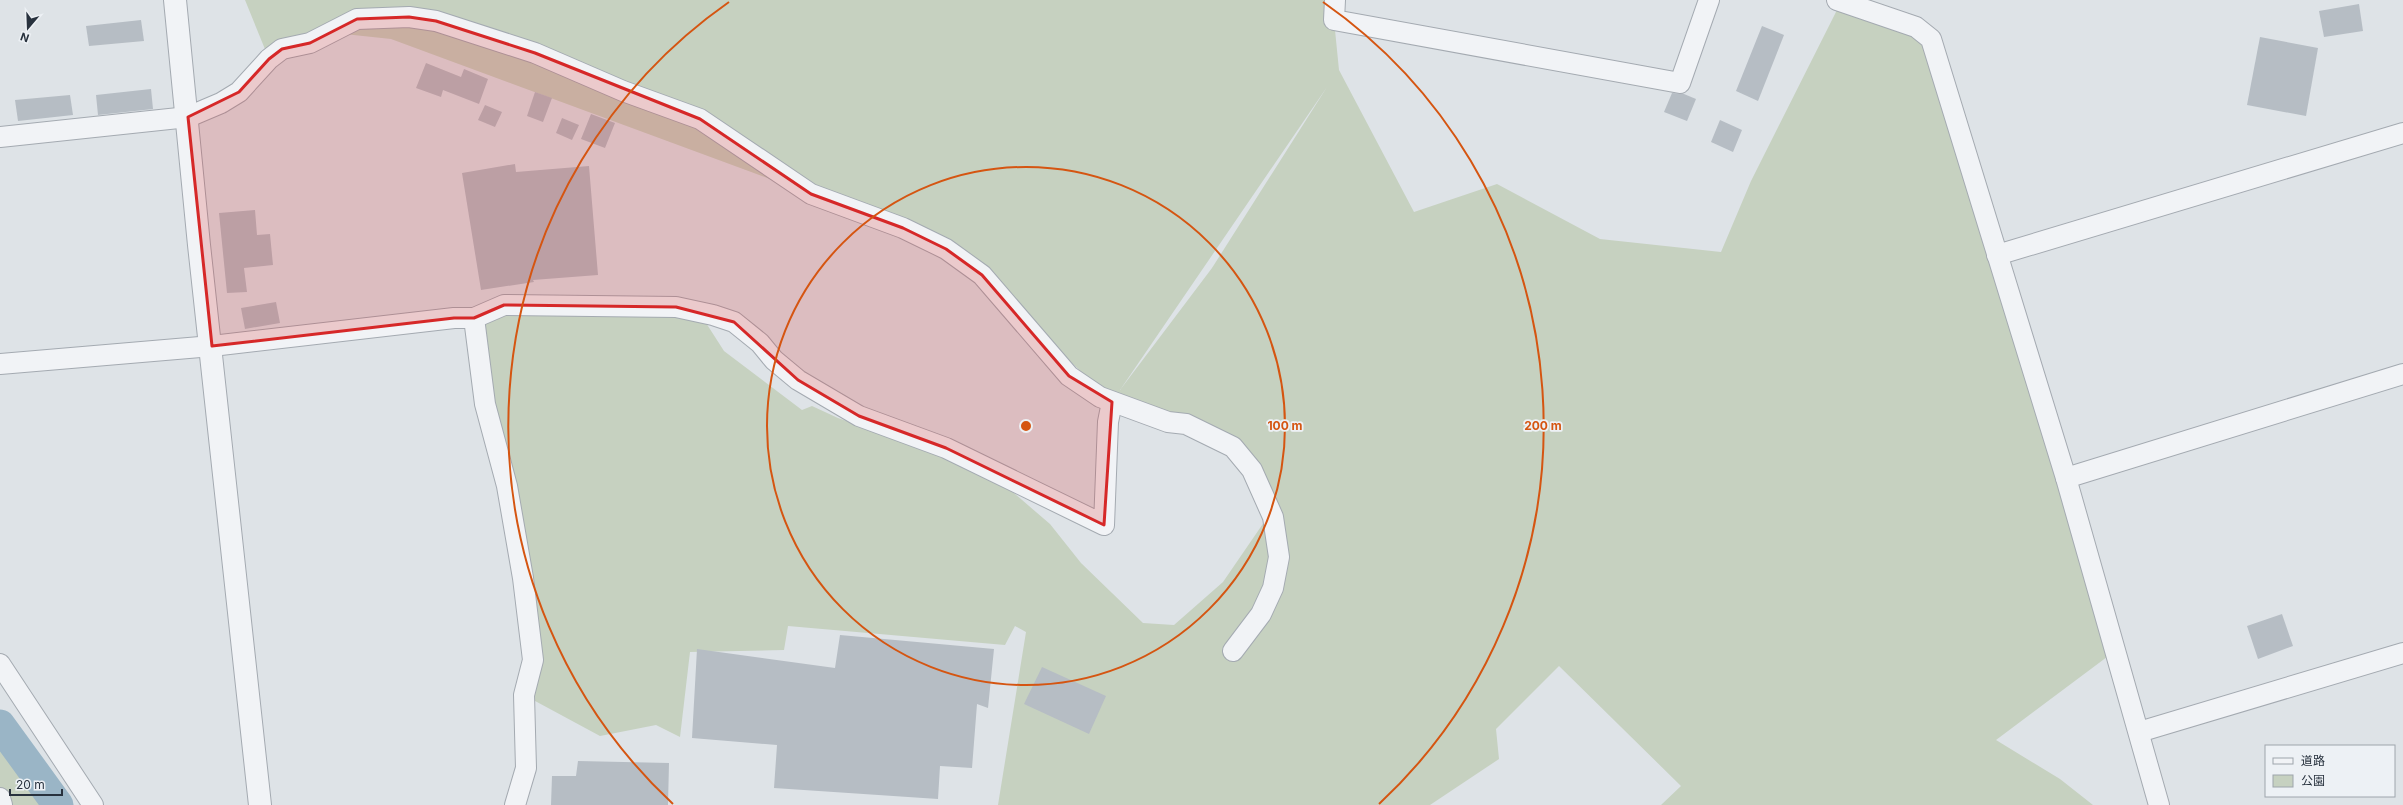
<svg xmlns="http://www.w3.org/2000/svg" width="2403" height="805" font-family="Inter,'Noto Sans JP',sans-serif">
	<rect width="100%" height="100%" fill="#dee3e7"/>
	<g fill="#c6d1c0" fill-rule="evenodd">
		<path d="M245,0H1335L1334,20L1339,70L1414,212L1497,184L1600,239L1721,252L1751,181L1837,10L1931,39L2115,651L1996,740L2060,779L2093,805H1661L1681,786L1559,666L1496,729L1499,759L1430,805H998L1026,632L1015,626L1005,645L788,626L784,650L690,652L680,737L656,725L600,736L524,695L526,602L474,318L517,306L699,312L724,351L802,410L812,406L838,418L921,447L1008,488L1050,524L1081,563L1143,623L1174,625L1223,582L1271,512L1246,463L1112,402L982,275L778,182L391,39L316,31L269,59ZM1327,87L1212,268L1120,390Z"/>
		<polygon points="0,750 28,783 43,805 0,805"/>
	</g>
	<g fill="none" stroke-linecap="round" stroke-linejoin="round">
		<polyline stroke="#9ab5c6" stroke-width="31" points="0,725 58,805"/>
	</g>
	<g fill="#b6bdc4">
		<polygon points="2359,4 2363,31 2324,37 2319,11"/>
		<polygon points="141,20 144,41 89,46 86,26"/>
		<polygon points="1762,26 1784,35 1758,101 1736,91"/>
		<polygon points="2260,37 2318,48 2306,116 2247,105"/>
		<polygon points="426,63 461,77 464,69 488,79 479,104 443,90 441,97 416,88"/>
		<polygon points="151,89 153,109 98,115 96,95"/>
		<polygon points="535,92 552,98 543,122 527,116"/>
		<polygon points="1672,93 1684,94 1696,99 1687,121 1664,112"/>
		<polygon points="70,95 73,115 18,121 15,100"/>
		<polygon points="485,105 502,112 495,127 478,120"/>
		<polygon points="591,114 615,123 605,148 581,139"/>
		<polygon points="562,118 579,125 572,140 556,133"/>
		<polygon points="1720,120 1742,130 1733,152 1711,142"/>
		<polygon points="515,164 516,172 589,166 598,275 533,280 534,282 481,290 462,173"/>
		<polygon points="255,210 257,235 270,234 273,265 244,268 247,292 227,293 219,213"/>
		<polygon points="276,302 280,323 245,329 241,308"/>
		<polygon points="2282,614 2293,646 2258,659 2247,626"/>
		<polygon points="840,635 994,649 988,708 977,704 972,768 940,766 938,799 774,788 777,745 692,738 697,649 835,668"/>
		<polygon points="1042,667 1106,696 1089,734 1024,704"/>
		<polygon points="578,761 669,763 668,805 551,805 552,776 576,776"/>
	</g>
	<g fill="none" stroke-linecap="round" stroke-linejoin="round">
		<g stroke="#a4aab1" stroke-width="22">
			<g id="minor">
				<polyline points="1335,0 1334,20 1680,83 1709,0"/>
				<polyline points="1837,0 1916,27 1931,39 2066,478 2159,805"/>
				<polyline points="0,137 188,117 221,103 239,92 269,59 282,49 310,43 357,19 409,17 436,21 535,53 623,91 700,119 811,194 903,228 946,249 982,275 1069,376 1100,397 1168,422 1186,424 1233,447 1252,470 1273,517 1279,557 1273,588 1261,614 1233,651"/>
				<polyline points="1997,255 2403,133"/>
				<polyline points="474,318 485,404 507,486 523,578 533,660 524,695 526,768 515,805"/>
				<polyline points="0,364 212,346 454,318 474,318 504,305 676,307 713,315 734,322 760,343 774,360 798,380 859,416 946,448 1104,525 1108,422 1112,402"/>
				<polyline points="2066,478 2403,374"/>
				<polyline points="0,664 93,805"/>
				<polyline points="2139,732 2403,653"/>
				<polyline points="0,798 2,805"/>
			</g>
		</g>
		<g stroke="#a4aab1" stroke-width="24">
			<polyline id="tertiary" points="175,0 199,245 260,805"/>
		</g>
		<use href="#minor" stroke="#f1f3f6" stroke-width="20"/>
		<use href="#tertiary" stroke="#f1f3f6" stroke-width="22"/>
	</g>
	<path fill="#d62828" fill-opacity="0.2" stroke="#d62828" stroke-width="3" stroke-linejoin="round" d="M409,17L436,21L535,53L700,119L811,194L903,228L946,249L982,275L1069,376L1112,402L1104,525L946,448L859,416L798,380L734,322L676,307L504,305L474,318H454L212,346L188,117L239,92L269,59L282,49L310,43L357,19Z"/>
	<g fill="none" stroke="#d55511" stroke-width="2">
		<circle cx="1026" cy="426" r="259"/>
		<path d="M673 804A517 517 0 0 1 729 2M1323 2A517 517 0 0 1 1379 804"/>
	</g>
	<circle cx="1026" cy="426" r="6" fill="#d55511" stroke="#edf1f5" stroke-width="2"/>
	<g font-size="12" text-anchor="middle" font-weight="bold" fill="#d55511" stroke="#edf1f5" stroke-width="3.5" stroke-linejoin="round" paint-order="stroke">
		<text x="1285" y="430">100 m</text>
		<text x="1543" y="430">200 m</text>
	</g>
	<rect x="2265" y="745" width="130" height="52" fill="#edf1f5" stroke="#9ea5ac"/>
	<rect x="2273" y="758" width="20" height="6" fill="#f1f3f6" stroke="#9ea5ac"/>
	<text x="2301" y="765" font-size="12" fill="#28323e">道路</text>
	<rect x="2273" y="775" width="20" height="12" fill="#c6d1c0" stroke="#9ea5ac"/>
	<text x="2301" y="785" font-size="12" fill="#28323e">公園</text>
	<g transform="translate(28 28) rotate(199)" stroke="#edf1f5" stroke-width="3" paint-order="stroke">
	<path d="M0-3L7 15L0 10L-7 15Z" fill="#28323e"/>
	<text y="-6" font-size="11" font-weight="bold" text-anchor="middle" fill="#28323e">N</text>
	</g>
	<path d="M10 789v6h52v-6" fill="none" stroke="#28323e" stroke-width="2"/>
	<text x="16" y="789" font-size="12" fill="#28323e" stroke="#edf1f5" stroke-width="3" paint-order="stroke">20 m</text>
</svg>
